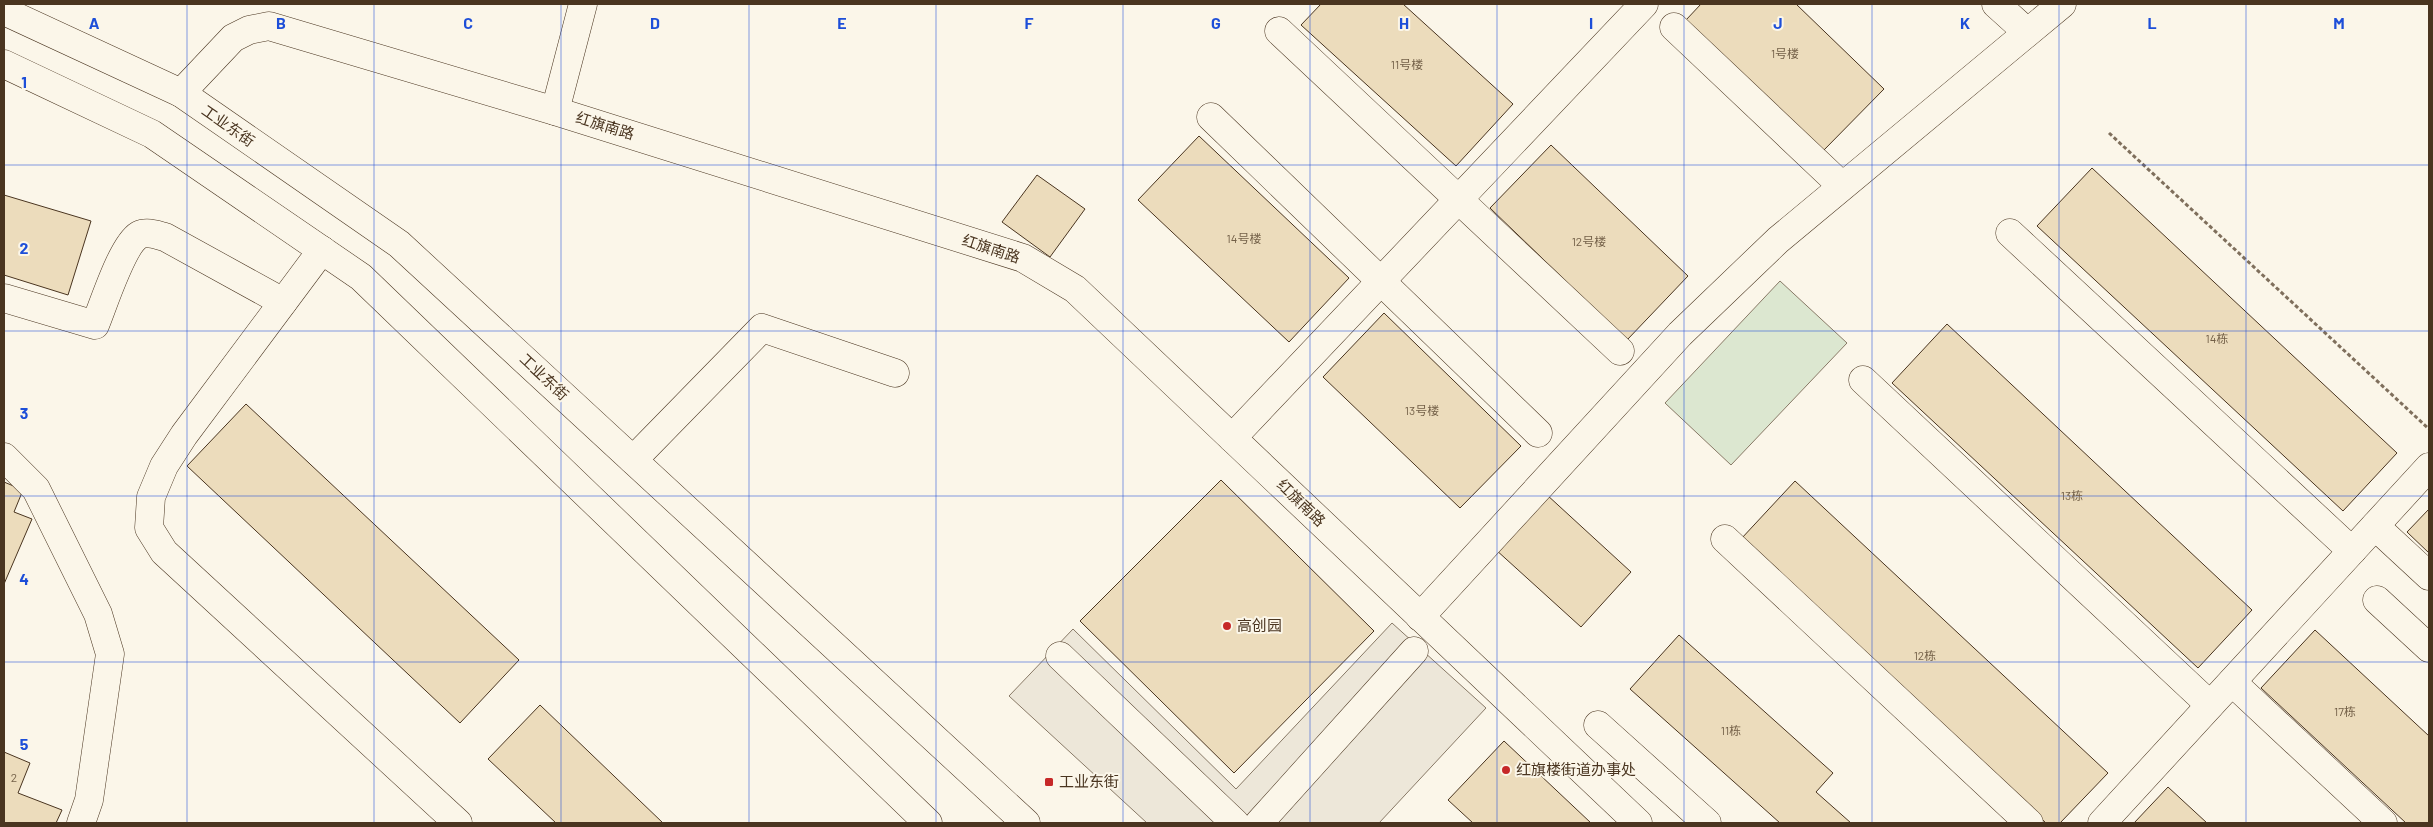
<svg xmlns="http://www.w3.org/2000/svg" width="2433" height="827" font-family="Barlow,'Noto Sans SC',sans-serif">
	<rect width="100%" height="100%" fill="#fbf6e9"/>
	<polygon fill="#dce7d0" stroke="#887966" points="1780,281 1847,343 1731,465 1665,403"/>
	<polygon fill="#ede7d9" stroke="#887966" points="1392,623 1486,708 1379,823 1147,823 1009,696 1073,629 1236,789"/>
	<g fill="#ecdcbc" stroke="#4a3520">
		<polygon points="1321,4 1403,4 1513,104 1456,166 1301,25"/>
		<polygon points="1701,4 1796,4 1884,89 1823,151 1686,20"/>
		<polygon points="1199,136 1349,278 1289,342 1138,200"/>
		<polygon points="1551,145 1688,276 1627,340 1490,208"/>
		<polygon points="2092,168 2397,453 2343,511 2037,226"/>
		<polygon points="1037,175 1085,209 1050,257 1002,222"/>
		<polygon points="4,195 91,221 68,295 4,275"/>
		<polygon points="1384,313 1521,446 1460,508 1323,377"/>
		<polygon points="1947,324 2252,610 2198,668 1892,383"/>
		<polygon points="246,404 519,660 460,723 187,466"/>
		<polygon points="1221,480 1374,631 1234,773 1080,621"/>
		<polygon points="1795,481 2108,773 2060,823 2046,823 1741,539"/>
		<polygon points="4,482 23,490 14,512 32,519 4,584"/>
		<polygon points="1546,494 1631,572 1581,627 1495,549"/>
		<polygon points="2429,509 2429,553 2407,532"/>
		<polygon points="2315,630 2429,736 2429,823 2406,823 2261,688"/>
		<polygon points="1679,635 1833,773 1816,792 1851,823 1780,823 1630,689"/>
		<polygon points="540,705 663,823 556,823 488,759"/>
		<polygon points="1504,741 1591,823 1473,823 1448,800"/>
		<polygon points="4,752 30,763 18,793 62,810 56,823 4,823"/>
		<polygon points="2168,787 2207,823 2134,823"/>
	</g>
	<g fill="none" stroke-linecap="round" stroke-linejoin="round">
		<g stroke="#4a3520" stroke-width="29">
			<g id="minor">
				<polyline points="1996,4 2027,32"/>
				<polyline points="1674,27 1842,186"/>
				<polyline points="1279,31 1620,351"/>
				<polyline points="181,93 233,38 249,30 269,26 555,111 1023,258 1075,289 1638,823"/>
				<polyline points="555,111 583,4"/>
				<polyline points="1211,117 1538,433"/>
				<polyline points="2010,233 2352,551"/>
				<polyline points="322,250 184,435 164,466 151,497 149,528 164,552 458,823"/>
				<path d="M4,298L95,325C103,306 122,245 139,235C147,231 157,235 165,237L283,302"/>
				<polyline points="1863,380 2210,705"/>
				<polyline points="1232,438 1644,4"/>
				<polyline points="4,457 36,489 98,614 110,654 89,800 81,823"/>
				<polyline points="633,460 762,328 895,373"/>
				<polyline points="2375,526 2429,576"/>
				<polyline points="1725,539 2029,823"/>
				<polyline points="2377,600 2429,648"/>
				<polyline points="1420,617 1680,334 1778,240 2062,4"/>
				<polyline points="1060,656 1235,823"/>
				<polyline points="2232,682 2383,823"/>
				<polyline points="1598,725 1707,823"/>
				<polyline points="1259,823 1414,651"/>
				<polyline points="2102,823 2429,467"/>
			</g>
		</g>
		<g stroke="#4a3520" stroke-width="29">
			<g id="major">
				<polyline points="4,11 181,93 399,244 1026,823"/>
				<polyline points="4,64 152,134 361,277 928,823"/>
			</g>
		</g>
		<polyline stroke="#7f6f5c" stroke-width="3" stroke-dasharray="4 2.5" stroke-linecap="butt" points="2109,133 2429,429"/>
		<use href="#minor" stroke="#fbf6e9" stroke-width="28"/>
		<use href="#major" stroke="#fbf6e9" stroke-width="28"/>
	</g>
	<path fill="none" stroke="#1d4ed8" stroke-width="1" stroke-opacity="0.55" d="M187,4V823M374,4V823M561,4V823M749,4V823M936,4V823M1123,4V823M1310,4V823M1497,4V823M1684,4V823M1872,4V823M2059,4V823M2246,4V823M4,165H2429M4,331H2429M4,496H2429M4,662H2429"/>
	<g fill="#c62828" stroke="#fbf6e9" stroke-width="2">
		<circle cx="1227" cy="626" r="5"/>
		<circle cx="1506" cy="770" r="5"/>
		<rect x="1044" y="777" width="10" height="10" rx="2.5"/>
	</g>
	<g text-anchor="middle" stroke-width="4" stroke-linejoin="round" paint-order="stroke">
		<g font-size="12" fill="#725f47">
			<text x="1785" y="58">1号楼</text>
			<text x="1407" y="69">11号楼</text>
			<text x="1244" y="243">14号楼</text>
			<text x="1589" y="246">12号楼</text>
			<text x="2217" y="343">14栋</text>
			<text x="1422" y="415">13号楼</text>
			<text x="2072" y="500">13栋</text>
			<text x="1925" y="660">12栋</text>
			<text x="2345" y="716">17栋</text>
			<text x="1731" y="735">11栋</text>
			<text x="14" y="782">2</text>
		</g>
		<g font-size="15" fill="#4a3520" stroke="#fbf6e9">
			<text transform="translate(228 126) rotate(35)" y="5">工业东街</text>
			<text transform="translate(605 126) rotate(17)" y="5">红旗南路</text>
			<text transform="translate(991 249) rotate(18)" y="5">红旗南路</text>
			<text transform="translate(544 377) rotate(43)" y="5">工业东街</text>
			<text transform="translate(1301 503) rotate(44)" y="5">红旗南路</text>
		</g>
		<g font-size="15" fill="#4a3520" stroke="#fbf6e9" text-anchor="start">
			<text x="1237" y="631">高创园</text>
			<text x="1516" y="775">红旗楼街道办事处</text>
			<text x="1059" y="787">工业东街</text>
		</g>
	</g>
	<g font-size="16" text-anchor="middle" font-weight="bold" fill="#1d4ed8" stroke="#fbf6e9" stroke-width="4" stroke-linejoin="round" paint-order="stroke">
		<text x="94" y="29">A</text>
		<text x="281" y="29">B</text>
		<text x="468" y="29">C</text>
		<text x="655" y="29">D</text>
		<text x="842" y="29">E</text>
		<text x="1029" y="29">F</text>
		<text x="1216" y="29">G</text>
		<text x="1404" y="29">H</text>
		<text x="1591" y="29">I</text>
		<text x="1778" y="29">J</text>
		<text x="1965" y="29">K</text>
		<text x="2152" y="29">L</text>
		<text x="2339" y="29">M</text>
		<text x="24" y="88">1</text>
		<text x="24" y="254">2</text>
		<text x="24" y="419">3</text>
		<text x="24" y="585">4</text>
		<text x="24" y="750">5</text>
	</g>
	<rect width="2433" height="827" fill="none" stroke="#4a3520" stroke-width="10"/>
</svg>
